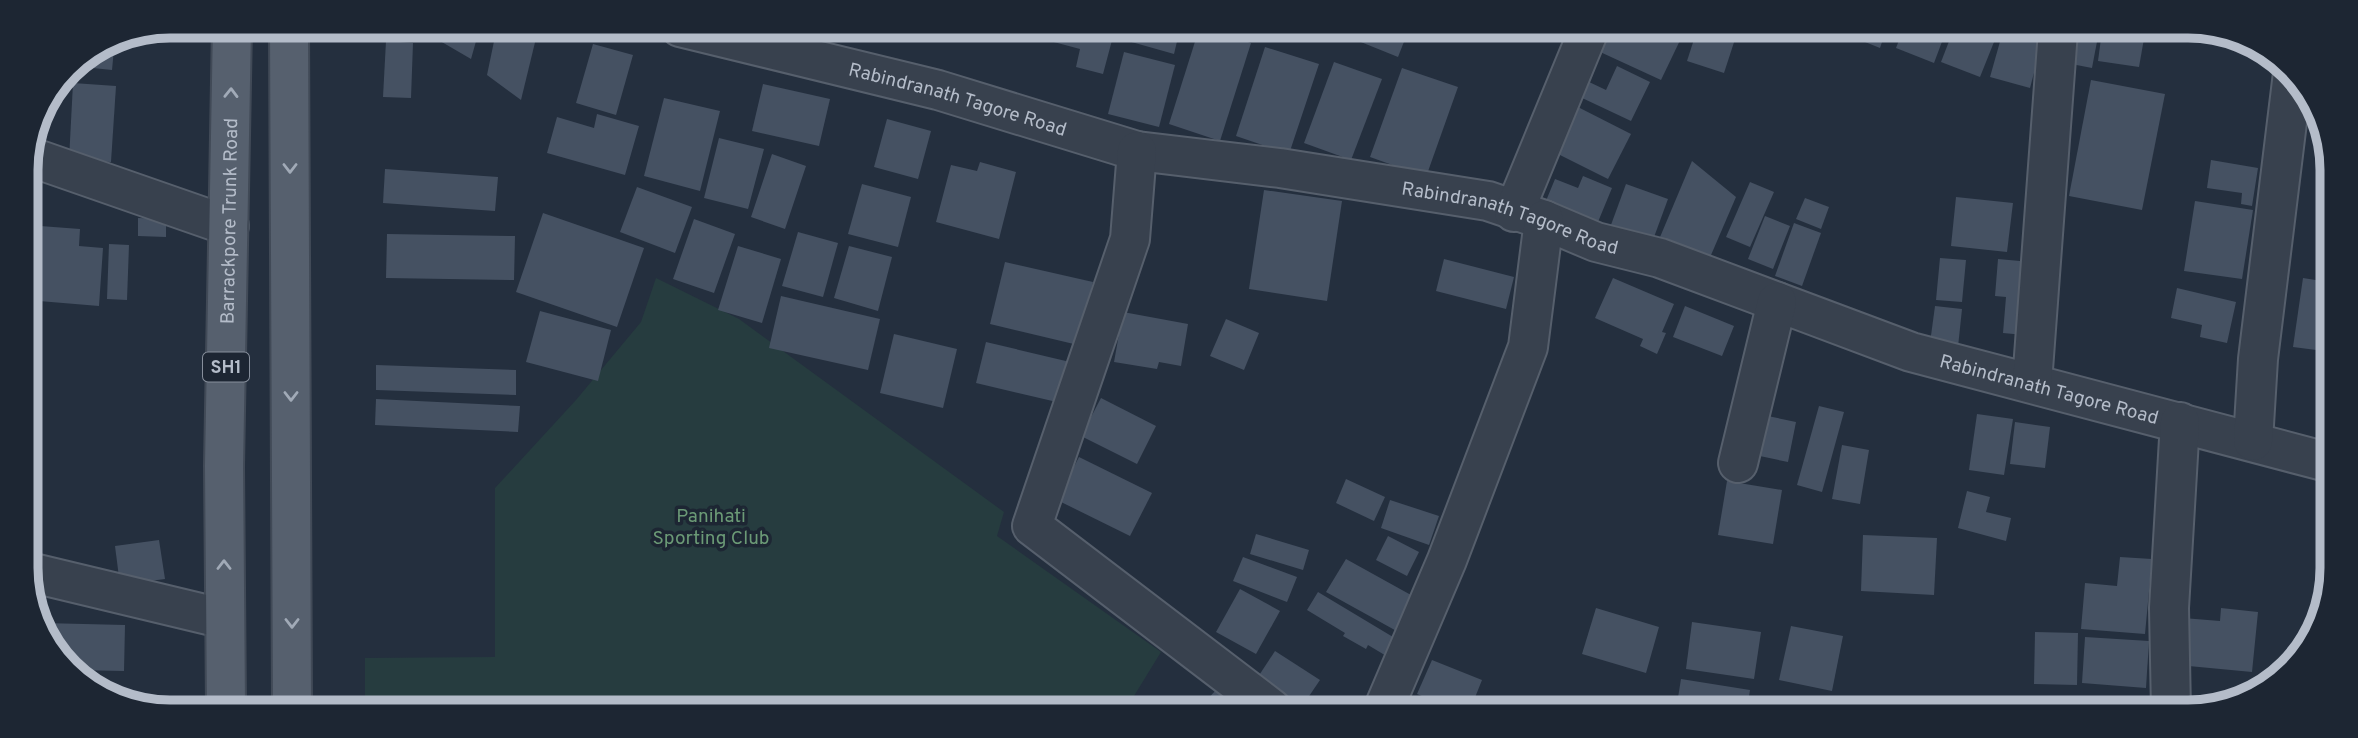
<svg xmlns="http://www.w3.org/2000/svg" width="2358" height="738" font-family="Overpass,sans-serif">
	<rect width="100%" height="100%" fill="#242f3e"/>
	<polygon fill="#263c3f" points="656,278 739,319 1004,512 997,536 1161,652 1126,709 365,707 365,658 495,657 495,488 576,400 641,322"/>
	<g fill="#455162">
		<polygon points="416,27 480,27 471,59"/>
		<polygon points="497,27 527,27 538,30 521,100 487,75"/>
		<polygon points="1042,28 1115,29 1103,74 1076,67 1080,49 1050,41 1052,32"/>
		<polygon points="1132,29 1180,29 1174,54 1128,41"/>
		<polygon points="1199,29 1207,29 1251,43 1220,141 1169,124"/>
		<polygon points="1343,29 1409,29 1398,57 1341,34"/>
		<polygon points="1608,30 1685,30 1661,80 1598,51"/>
		<polygon points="1697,30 1738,30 1724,73 1687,61"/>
		<polygon points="1835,30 1886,30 1880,48"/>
		<polygon points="1903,30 1946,31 1934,63 1896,48"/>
		<polygon points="1953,31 1979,31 1996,37 1980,77 1941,62"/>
		<polygon points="2003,31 2045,31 2030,88 1990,77"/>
		<polygon points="2067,31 2099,31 2092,68 2061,62"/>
		<polygon points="2102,31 2145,33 2139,67 2098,61"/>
		<polygon points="115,38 112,70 73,66"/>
		<polygon points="386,41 413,43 411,98 383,97"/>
		<polygon points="593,44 633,55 616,115 576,103"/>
		<polygon points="1265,47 1319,64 1289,154 1236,136"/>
		<polygon points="1124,52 1175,65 1159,127 1108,114"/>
		<polygon points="1334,62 1382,79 1351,160 1304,143"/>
		<polygon points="1617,66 1650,82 1631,121 1580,97 1587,81 1606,90"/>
		<polygon points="1402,68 1458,87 1426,177 1370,157"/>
		<polygon points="2091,80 2165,94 2142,210 2069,196"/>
		<polygon points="73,83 116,86 111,162 69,160"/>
		<polygon points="763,84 830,99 819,146 752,131"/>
		<polygon points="664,98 720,111 700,191 644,176"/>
		<polygon points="2308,100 2318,121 2293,119"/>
		<polygon points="1572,104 1631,134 1608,179 1548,149"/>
		<polygon points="597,114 639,126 625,175 547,153 557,117 594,128"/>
		<polygon points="887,119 931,131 918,179 874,167"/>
		<polygon points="719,138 764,149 748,209 704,198"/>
		<polygon points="772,154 806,166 785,229 751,217"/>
		<polygon points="2211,160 2258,168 2252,206 2241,204 2242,193 2207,188"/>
		<polygon points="1692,161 1736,197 1705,269 1655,249"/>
		<polygon points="980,162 1016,172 999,239 936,222 951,165 977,171"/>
		<polygon points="385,169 498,177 495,211 383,203"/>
		<polygon points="1583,176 1612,188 1593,234 1541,213 1555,179 1578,188"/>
		<polygon points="1750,182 1774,192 1750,247 1726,237"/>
		<polygon points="862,184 911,197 898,247 848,234"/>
		<polygon points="1626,184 1668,199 1650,248 1608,233"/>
		<polygon points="637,187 692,207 675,253 620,232"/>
		<polygon points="1264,190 1342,201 1327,301 1249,289"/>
		<polygon points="1956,197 2013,203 2007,252 1951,246"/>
		<polygon points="1805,198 1829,207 1821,229 1796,219"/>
		<polygon points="2195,201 2253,210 2242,279 2184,271"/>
		<polygon points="543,213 644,248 617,327 516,292"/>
		<polygon points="1765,216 1790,226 1773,269 1748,259"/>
		<polygon points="138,218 166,219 166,237 138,236"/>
		<polygon points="694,219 735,234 714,293 673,279"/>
		<polygon points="1794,223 1821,233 1802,286 1775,276"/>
		<polygon points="27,225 80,229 79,246 103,248 99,306 27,300"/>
		<polygon points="798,232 838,243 823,297 782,286"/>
		<polygon points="387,234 515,236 514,280 386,278"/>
		<polygon points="109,244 129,245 127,300 107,299"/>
		<polygon points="738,246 781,259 762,323 718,310"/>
		<polygon points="849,246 892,257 878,311 834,298"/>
		<polygon points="1940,258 1966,260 1962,302 1936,300"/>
		<polygon points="1444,259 1514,277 1506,309 1436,291"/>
		<polygon points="1998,259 2031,262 2024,335 2003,333 2006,297 1995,296"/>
		<polygon points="1005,262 1093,282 1078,345 990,324"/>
		<polygon points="1613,278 1674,304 1662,332 1666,333 1657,354 1640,346 1643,339 1595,318"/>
		<polygon points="2303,278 2328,282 2328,323 2324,351 2293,347"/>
		<polygon points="2177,288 2236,302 2227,343 2200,337 2202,325 2171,318"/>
		<polygon points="781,296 880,319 868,370 769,348"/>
		<polygon points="1685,306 1734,326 1722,356 1673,337"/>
		<polygon points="1935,306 1962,309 1958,347 1930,343"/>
		<polygon points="540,311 611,330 598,381 526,362"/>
		<polygon points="1123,312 1188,324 1181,366 1159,362 1157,369 1114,362"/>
		<polygon points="1226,319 1259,333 1244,370 1210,356"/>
		<polygon points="894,334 957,349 943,408 880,393"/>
		<polygon points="986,342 1070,362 1061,403 976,383"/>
		<polygon points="376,365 516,370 516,395 376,390"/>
		<polygon points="1101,398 1156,426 1137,464 1081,436"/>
		<polygon points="376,399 520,406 518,432 375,425"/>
		<polygon points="1819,406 1844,412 1822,492 1797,485"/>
		<polygon points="1977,414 2013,419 2004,475 1969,470"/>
		<polygon points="1763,415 1796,422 1788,462 1755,455"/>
		<polygon points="2015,422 2050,427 2045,468 2010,464"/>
		<polygon points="1842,445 1869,450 1860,504 1832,499"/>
		<polygon points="1079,457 1152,493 1130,536 1057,500"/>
		<polygon points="1346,479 1385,497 1374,521 1336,503"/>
		<polygon points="1727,481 1782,490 1773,544 1718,535"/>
		<polygon points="1967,491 1990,497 1986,512 2011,518 2006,541 1958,528"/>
		<polygon points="1390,500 1439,516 1429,545 1381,528"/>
		<polygon points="1256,534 1309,550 1303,570 1250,554"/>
		<polygon points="1863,535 1937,538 1934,595 1861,591"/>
		<polygon points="1388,536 1419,552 1407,576 1376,560"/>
		<polygon points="159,540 165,579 120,585 115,546"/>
		<polygon points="1243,557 1297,577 1287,602 1233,581"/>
		<polygon points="2120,557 2152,559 2145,634 2081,629 2085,583 2117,586"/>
		<polygon points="1346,559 1420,600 1402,634 1326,592"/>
		<polygon points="1240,589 1280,611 1256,654 1216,632"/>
		<polygon points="1318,592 1398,640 1388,657 1368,645 1366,649 1343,636 1345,633 1307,610"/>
		<polygon points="1596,608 1659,627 1646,673 1582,654"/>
		<polygon points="2221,608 2258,612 2252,672 2178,665 2183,618 2220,621"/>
		<polygon points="1692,622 1761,632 1754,679 1686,669"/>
		<polygon points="43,623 125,625 124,671 73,670 62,663"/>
		<polygon points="1791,626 1843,636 1832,691 1779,680"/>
		<polygon points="2035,632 2078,633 2077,685 2034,684"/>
		<polygon points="2085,637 2149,641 2146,688 2082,683"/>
		<polygon points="1275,651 1320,680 1301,708 1256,680"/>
		<polygon points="1432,660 1482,680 1470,710 1455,710 1417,694"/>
		<polygon points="1681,679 1750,690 1747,710 1676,710"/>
		<polygon points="1215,691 1237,709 1199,709"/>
		<polygon points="1765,696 1823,710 1823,711 1762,710"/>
	</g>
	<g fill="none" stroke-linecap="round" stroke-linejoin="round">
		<g stroke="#565f6c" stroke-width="42">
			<g id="minor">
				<path id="s1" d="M680,27L938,90L1137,151L1280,168L1488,201L1544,220L1596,242L1660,258L1911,352L2327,462"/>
				<polyline points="1137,151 1130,239 1032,526 1272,709"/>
				<polyline points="28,156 229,226"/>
				<polyline points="1514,212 1589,30"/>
				<polyline points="2032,383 2058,31"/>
				<polyline points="2253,441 2258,359 2293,73"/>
				<polyline points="1738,463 1777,302"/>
				<polyline points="29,572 225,619"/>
				<polyline points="1383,710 1447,560 1528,347 1544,220"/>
				<polyline points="2171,711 2169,608 2180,422"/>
			</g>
		</g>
		<g stroke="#414a57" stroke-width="42">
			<g id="primary">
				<polyline points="289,27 292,707"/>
				<path id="s2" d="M226,707L224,466L232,26"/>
			</g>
		</g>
		<use href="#minor" stroke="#38414e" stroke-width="38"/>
		<use href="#primary" stroke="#56606e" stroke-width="38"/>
	</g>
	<defs><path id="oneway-chevron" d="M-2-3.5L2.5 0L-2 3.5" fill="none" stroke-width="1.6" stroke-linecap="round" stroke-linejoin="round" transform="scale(1.75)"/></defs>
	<g stroke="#a1aab7">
		<use href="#oneway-chevron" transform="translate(231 93) rotate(-89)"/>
		<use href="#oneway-chevron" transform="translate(290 168) rotate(90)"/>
		<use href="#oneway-chevron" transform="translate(291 396) rotate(90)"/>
		<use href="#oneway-chevron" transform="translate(224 565) rotate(-90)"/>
		<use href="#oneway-chevron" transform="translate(292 623) rotate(90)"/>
	</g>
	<g text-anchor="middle" stroke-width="7" stroke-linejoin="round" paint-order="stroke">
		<rect fill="#1d2633" stroke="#878f9c" stroke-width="2" x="203" y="352.5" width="46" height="29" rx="5"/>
		<g font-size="18" font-weight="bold" fill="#b4bcc9">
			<text x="226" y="373">SH1</text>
		</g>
		<g font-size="19" fill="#b4bcc9" stroke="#1d2633">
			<text dy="7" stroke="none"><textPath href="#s1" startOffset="287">Rabindranath Tagore Road</textPath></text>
			<text dy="7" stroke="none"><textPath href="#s1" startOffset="854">Rabindranath Tagore Road</textPath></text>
			<text dy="7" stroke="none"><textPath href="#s2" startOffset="486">Barrackpore Trunk Road</textPath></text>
			<text dy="7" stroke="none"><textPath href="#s1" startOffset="1421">Rabindranath Tagore Road</textPath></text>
		</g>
		<g font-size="19" fill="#6b9a76" stroke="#1d2633">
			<text x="711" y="522">Panihati<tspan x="711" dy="22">Sporting Club</tspan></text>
		</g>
	</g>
	<path d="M0 0H2358V738H0ZM170 38H2188A132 132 0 0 1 2320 170V568A132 132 0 0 1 2188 700H170A132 132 0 0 1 38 568V170A132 132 0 0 1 170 38Z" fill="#1d2633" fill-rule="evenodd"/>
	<path fill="none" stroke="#b4bcc9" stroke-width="9" d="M170 38H2188A132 132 0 0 1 2320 170V568A132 132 0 0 1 2188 700H170A132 132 0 0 1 38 568V170A132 132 0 0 1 170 38Z"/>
</svg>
